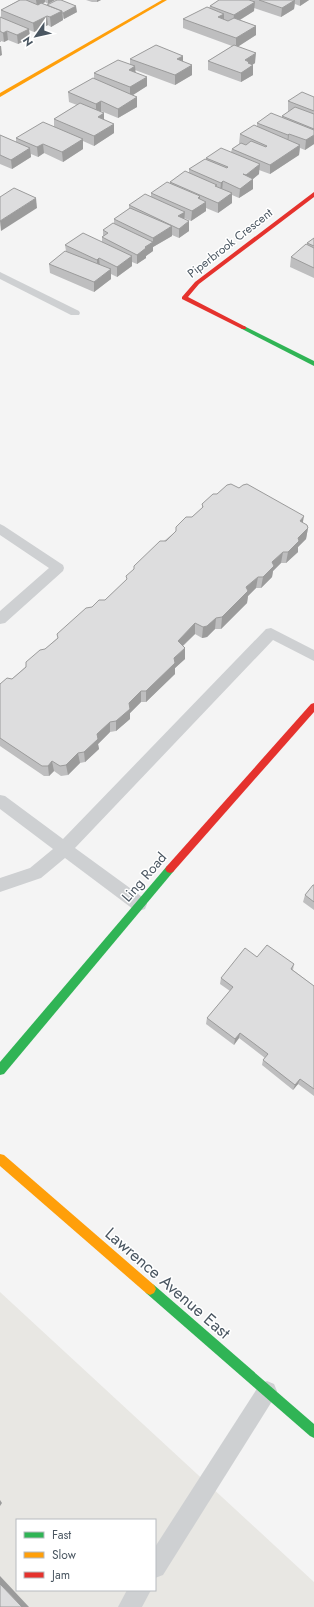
<svg xmlns="http://www.w3.org/2000/svg" width="314" height="1607" font-family="Jost,sans-serif">
	<rect width="100%" height="100%" fill="#f4f4f4"/>
	<path fill="#e8e7e3" fill-rule="evenodd" d="M0,1292L314,1582V1607H0ZM17,1520H155V1590H17Z"/>
	<g fill="none" stroke-linecap="round" stroke-linejoin="round">
		<g fill="#ced0d2" fill-rule="evenodd">
			<polygon points="0,272 79,311 80,313 79,315 71,315 0,279"/>
			<polygon points="0,524 4,526 63,565 64,568 63,571 5,623 0,624 0,611 49,568 0,535"/>
			<polygon points="271,628 314,650 314,661 273,640 75,848 145,899 147,904 145,909 139,911 133,909 65,858 41,878 0,892 0,878 30,868 53,849 0,809 0,795 5,796 63,839 266,629"/>
			<polygon points="267,1381 274,1384 277,1391 274,1398 163,1575 155,1578 155,1547 260,1384"/>
			<polygon points="127,1590 151,1590 142,1607 118,1607"/>
		</g>
		<g fill="#30b455" fill-rule="evenodd">
			<polygon points="244,326 314,361 314,366 242,329 241,328"/>
			<polygon points="170,865 173,866 175,869 173,872 4,1074 0,1075 0,1062 167,866"/>
			<polygon points="150,1283 154,1285 314,1424 314,1438 310,1436 146,1293 144,1289 146,1285"/>
		</g>
		<g fill="#ff9f0a" fill-rule="evenodd">
			<polygon points="162,0 167,0 0,97 0,93"/>
			<polygon points="0,1154 4,1155 154,1285 156,1289 154,1293 150,1295 146,1293 0,1166"/>
		</g>
		<g fill="#e5322d" fill-rule="evenodd">
			<polygon points="314,192 314,197 199,284 188,297 246,327 246,329 242,329 182,299 182,297 195,282"/>
			<polygon points="314,703 314,712 173,872 170,873 167,872 165,869 167,866 311,704"/>
		</g>
	</g>
	<g fill="#bebebf">
		<polygon points="18,0 55,0 48,4 45,2 43,4 47,5 77,12 64,19 63,18 63,20 51,27 48,25 34,32 29,30 30,38 18,44 8,40 4,42 1,41 1,42 0,42 0,17 1,17 1,10 19,0"/>
		<polygon points="86,0 101,0 97,2 92,2"/>
		<polygon points="219,0 309,0 300,6 295,4 294,9 281,17 254,8 254,11 240,20 256,26 256,35 238,46 255,63 252,65 253,75 241,82 208,70 208,61 232,46 183,28 183,19 209,8 210,6"/>
		<polygon points="183,56 183,61 192,75 175,85 135,70 135,72 147,86 132,95 137,107 118,118 101,111 100,112 104,113 104,119 114,133 94,146 83,141 83,149 63,162 44,153 38,157 31,154 31,157 12,169 0,164 0,135 16,142 16,138 54,127 54,119 77,105 69,102 68,92 94,78 94,73 130,64 130,59"/>
		<polygon points="314,97 314,144 305,150 300,148 299,155 270,174 259,170 259,174 253,179 253,189 239,198 232,195 232,203 218,213 206,208 206,211 191,221 184,218 184,219 189,231 179,238 172,235 172,236 153,247 153,251 146,256 146,258 137,264 132,262 132,266 117,277 111,274 111,279 94,292 50,273 49,264 66,251 65,245 102,242 102,237 103,236 103,230 114,223 114,219 129,209 129,205 151,197 151,193 170,184 170,182 189,173 189,169 206,159 206,158 231,152 232,149 239,144 240,134 257,126 257,123 282,118 282,116 289,111 288,111 288,101"/>
		<polygon points="314,238 314,278 290,267 291,257 307,245 307,243"/>
		<polygon points="202,504 303,523 308,528 306,539 298,547 298,552 286,563 281,563 273,571 272,577 261,588 256,588 248,596 247,603 221,629 215,629 207,637 202,638 195,634 183,646 185,648 185,659 175,668 175,674 146,702 141,702 130,713 130,719 116,731 110,732 98,744 99,749 85,762 80,763 68,775 61,776 54,771 49,776 44,776 0,746 0,684 12,679 92,607 105,600 127,580 134,570 134,566 176,531 176,527 192,517 202,508"/>
		<polygon points="314,885 314,910 303,902 305,895"/>
		<polygon points="257,957 294,964 293,970 314,986 314,1096 298,1084 293,1090 262,1065 263,1060 265,1058 239,1038 234,1045 206,1024 207,1018 230,991 220,984 221,978"/>
	</g>
	<g fill="#9b9b9b">
		<polygon points="36,0 45,0 45,2 37,7"/>
		<polygon points="48,0 55,0 48,4"/>
		<polygon points="97,0 101,0 97,2"/>
		<polygon points="295,0 294,9 281,17 282,8"/>
		<polygon points="300,0 309,0 300,6"/>
		<polygon points="255,2 254,11 233,24 234,15"/>
		<polygon points="76,6 77,12 64,19 63,13"/>
		<polygon points="62,11 63,20 51,27 50,17"/>
		<polygon points="224,14 224,23 218,17"/>
		<polygon points="47,16 48,25 34,32 33,23"/>
		<polygon points="256,26 256,35 236,48 236,38"/>
		<polygon points="29,29 30,38 18,44 17,35"/>
		<polygon points="7,31 8,40 4,42 3,33"/>
		<polygon points="0,46 1,46 2,55 0,56"/>
		<polygon points="256,53 255,63 249,67 253,65 253,75 241,82 241,73 245,60"/>
		<polygon points="183,56 183,65 177,59"/>
		<polygon points="192,65 192,75 175,85 175,75"/>
		<polygon points="135,66 136,76 129,70"/>
		<polygon points="147,77 147,86 130,97 130,87"/>
		<polygon points="137,97 137,107 118,118 118,109"/>
		<polygon points="101,101 101,111 96,114 96,104"/>
		<polygon points="104,113 104,123 98,117"/>
		<polygon points="114,124 114,133 94,146 94,136"/>
		<polygon points="289,134 288,143 287,145 288,135"/>
		<polygon points="314,135 314,144 305,150 306,140"/>
		<polygon points="83,139 83,149 63,162 62,152"/>
		<polygon points="43,144 44,153 38,157 37,147"/>
		<polygon points="300,145 299,155 270,174 270,165"/>
		<polygon points="30,148 31,157 12,169 11,160"/>
		<polygon points="260,164 259,174 248,183 253,179 253,189 239,198 240,189 246,175"/>
		<polygon points="223,181 222,191 220,192 221,183"/>
		<polygon points="232,193 232,203 218,213 218,203"/>
		<polygon points="200,196 200,206 206,202 206,211 191,221 192,211 198,198"/>
		<polygon points="36,198 37,208 1,231 0,221"/>
		<polygon points="185,212 184,222 178,216"/>
		<polygon points="189,221 189,231 179,238 179,229"/>
		<polygon points="172,226 172,236 153,247 153,238"/>
		<polygon points="153,242 153,251 146,256 146,258 137,264 137,255 145,247"/>
		<polygon points="132,256 132,266 117,277 117,267"/>
		<polygon points="99,258 100,268 97,270 97,260"/>
		<polygon points="111,269 111,279 94,292 94,282"/>
		<polygon points="304,516 302,527 300,521"/>
		<polygon points="308,528 306,539 298,547 298,552 286,563 288,552 298,538"/>
		<polygon points="283,552 281,563 273,571 272,577 261,588 263,577 272,562"/>
		<polygon points="258,577 256,588 248,596 247,603 221,629 222,617 246,587"/>
		<polygon points="216,618 215,629 207,637 202,638 203,627"/>
		<polygon points="195,623 195,634 177,651 178,641"/>
		<polygon points="185,648 185,659 175,668 175,674 146,702 146,691 174,658"/>
		<polygon points="141,691 141,702 130,713 130,719 116,731 116,721 129,703"/>
		<polygon points="110,722 110,732 98,744 99,749 85,762 84,752 97,734"/>
		<polygon points="78,753 80,763 68,775 66,765"/>
		<polygon points="52,761 54,771 49,776 48,766"/>
		<polygon points="240,1033 239,1038 234,1045 235,1039"/>
		<polygon points="300,1079 298,1084 293,1090 295,1085"/>
		<polygon points="0,1500 2,1503 0,1506"/>
		<polygon points="0,1576 29,1607 22,1607 0,1584"/>
	</g>
	<g fill="#ddddde" stroke="#9b9b9b">
		<polygon points="20,0 26,0 38,5 41,3 62,11 50,17 47,16 33,23 1,10"/>
		<polygon points="57,0 61,0 76,6 63,13 62,13 62,11 47,5"/>
		<polygon points="219,0 249,0 255,2 234,15 210,6"/>
		<polygon points="259,0 295,0 282,8"/>
		<polygon points="207,7 224,14 218,17 228,21 234,18 256,26 236,38 183,19"/>
		<polygon points="0,17 29,29 17,35 7,31 3,33 0,31"/>
		<polygon points="156,45 183,56 177,59 192,65 175,75 130,59"/>
		<polygon points="234,45 256,53 245,60 249,62 248,63 253,65 241,73 208,61"/>
		<polygon points="118,60 135,66 129,70 147,77 130,87 94,73"/>
		<polygon points="93,78 137,97 118,109 101,101 96,104 68,92"/>
		<polygon points="302,92 314,97 314,111 288,101"/>
		<polygon points="80,103 104,113 98,117 114,124 94,136 54,119"/>
		<polygon points="295,107 314,114 314,129 282,116"/>
		<polygon points="271,113 314,130 314,135 306,140 289,134 288,135 257,123"/>
		<polygon points="43,122 83,139 62,152 43,144 37,147 16,138"/>
		<polygon points="254,125 300,145 270,165 232,149 241,143 246,145 251,141 266,147 267,146 240,134"/>
		<polygon points="0,135 30,148 11,160 0,155"/>
		<polygon points="221,148 260,164 246,175 243,174 253,179 240,189 223,181 221,183 189,169 205,159 227,168 228,167 206,158"/>
		<polygon points="185,171 217,185 215,186 232,193 218,203 170,182"/>
		<polygon points="167,182 200,196 198,198 206,202 192,211 151,193"/>
		<polygon points="14,188 36,198 0,221 0,197"/>
		<polygon points="145,194 185,212 178,216 189,221 179,229 129,205"/>
		<polygon points="130,208 172,226 153,238 114,219"/>
		<polygon points="113,223 153,242 145,247 146,248 137,255 102,237 108,233 103,230"/>
		<polygon points="83,233 132,256 117,267 99,258 97,260 65,245"/>
		<polygon points="314,238 314,246 307,243"/>
		<polygon points="306,244 314,248 314,268 291,257"/>
		<polygon points="65,251 111,269 94,282 49,264"/>
		<polygon points="231,484 239,488 243,485 247,484 304,516 300,521 307,525 308,528 298,538 299,541 288,552 283,552 272,562 274,566 263,577 258,577 246,587 248,591 222,617 216,618 207,626 203,627 195,623 178,641 185,648 174,658 175,663 146,691 141,691 129,703 130,709 116,721 110,722 97,734 98,739 84,752 78,753 66,765 60,766 52,761 48,766 42,766 0,738 0,684 7,678 12,679 26,667 26,662 40,650 45,649 58,638 57,634 86,608 92,607 99,600 105,600 127,579 126,576 134,569 134,566 160,541 166,541 176,531 176,527 186,517 192,517 203,507 202,504 213,494 217,494 227,485"/>
		<polygon points="313,885 314,885 314,902 305,895"/>
		<polygon points="267,945 294,964 291,969 314,986 314,1089 300,1079 295,1085 263,1060 268,1054 240,1033 235,1039 207,1018 233,987 221,978 245,948 257,957"/>
		<polygon points="0,1584 22,1607 0,1607"/>
	</g>
	<g text-anchor="middle" stroke-width="3" stroke-linejoin="round" paint-order="stroke">
		<g font-size="12" fill="#4a5661" stroke="#fff">
			<text transform="translate(230 243) rotate(-38)" y="4">Piperbrook Crescent</text>
		</g>
		<g font-size="14" fill="#4a5661" stroke="#fff">
			<text transform="translate(144 877) rotate(-49)" y="5">Ling Road</text>
		</g>
		<g font-size="17" fill="#4a5661" stroke="#fff">
			<text transform="translate(168 1283) rotate(41)" y="6">Lawrence Avenue East</text>
		</g>
	</g>
	<rect x="16" y="1519" width="140" height="72" fill="#ffffff" stroke="#b7bbc0"/>
	<rect x="24" y="1532" width="20" height="6" fill="#30b455" stroke="#b7bbc0"/>
	<text x="52" y="1539" font-size="12" fill="#4a5661">Fast</text>
	<rect x="24" y="1552" width="20" height="6" fill="#ff9f0a" stroke="#b7bbc0"/>
	<text x="52" y="1559" font-size="12" fill="#4a5661">Slow</text>
	<rect x="24" y="1572" width="20" height="6" fill="#e5322d" stroke="#b7bbc0"/>
	<text x="52" y="1579" font-size="12" fill="#4a5661">Jam</text>
	<g transform="translate(36 36) rotate(236)" stroke="#ffffff" stroke-width="3" paint-order="stroke">
	<path d="M0-3L7 15L0 10L-7 15Z" fill="#4a5661"/>
	<text y="-6" font-size="11" font-weight="bold" text-anchor="middle" fill="#4a5661">N</text>
	</g>
</svg>
